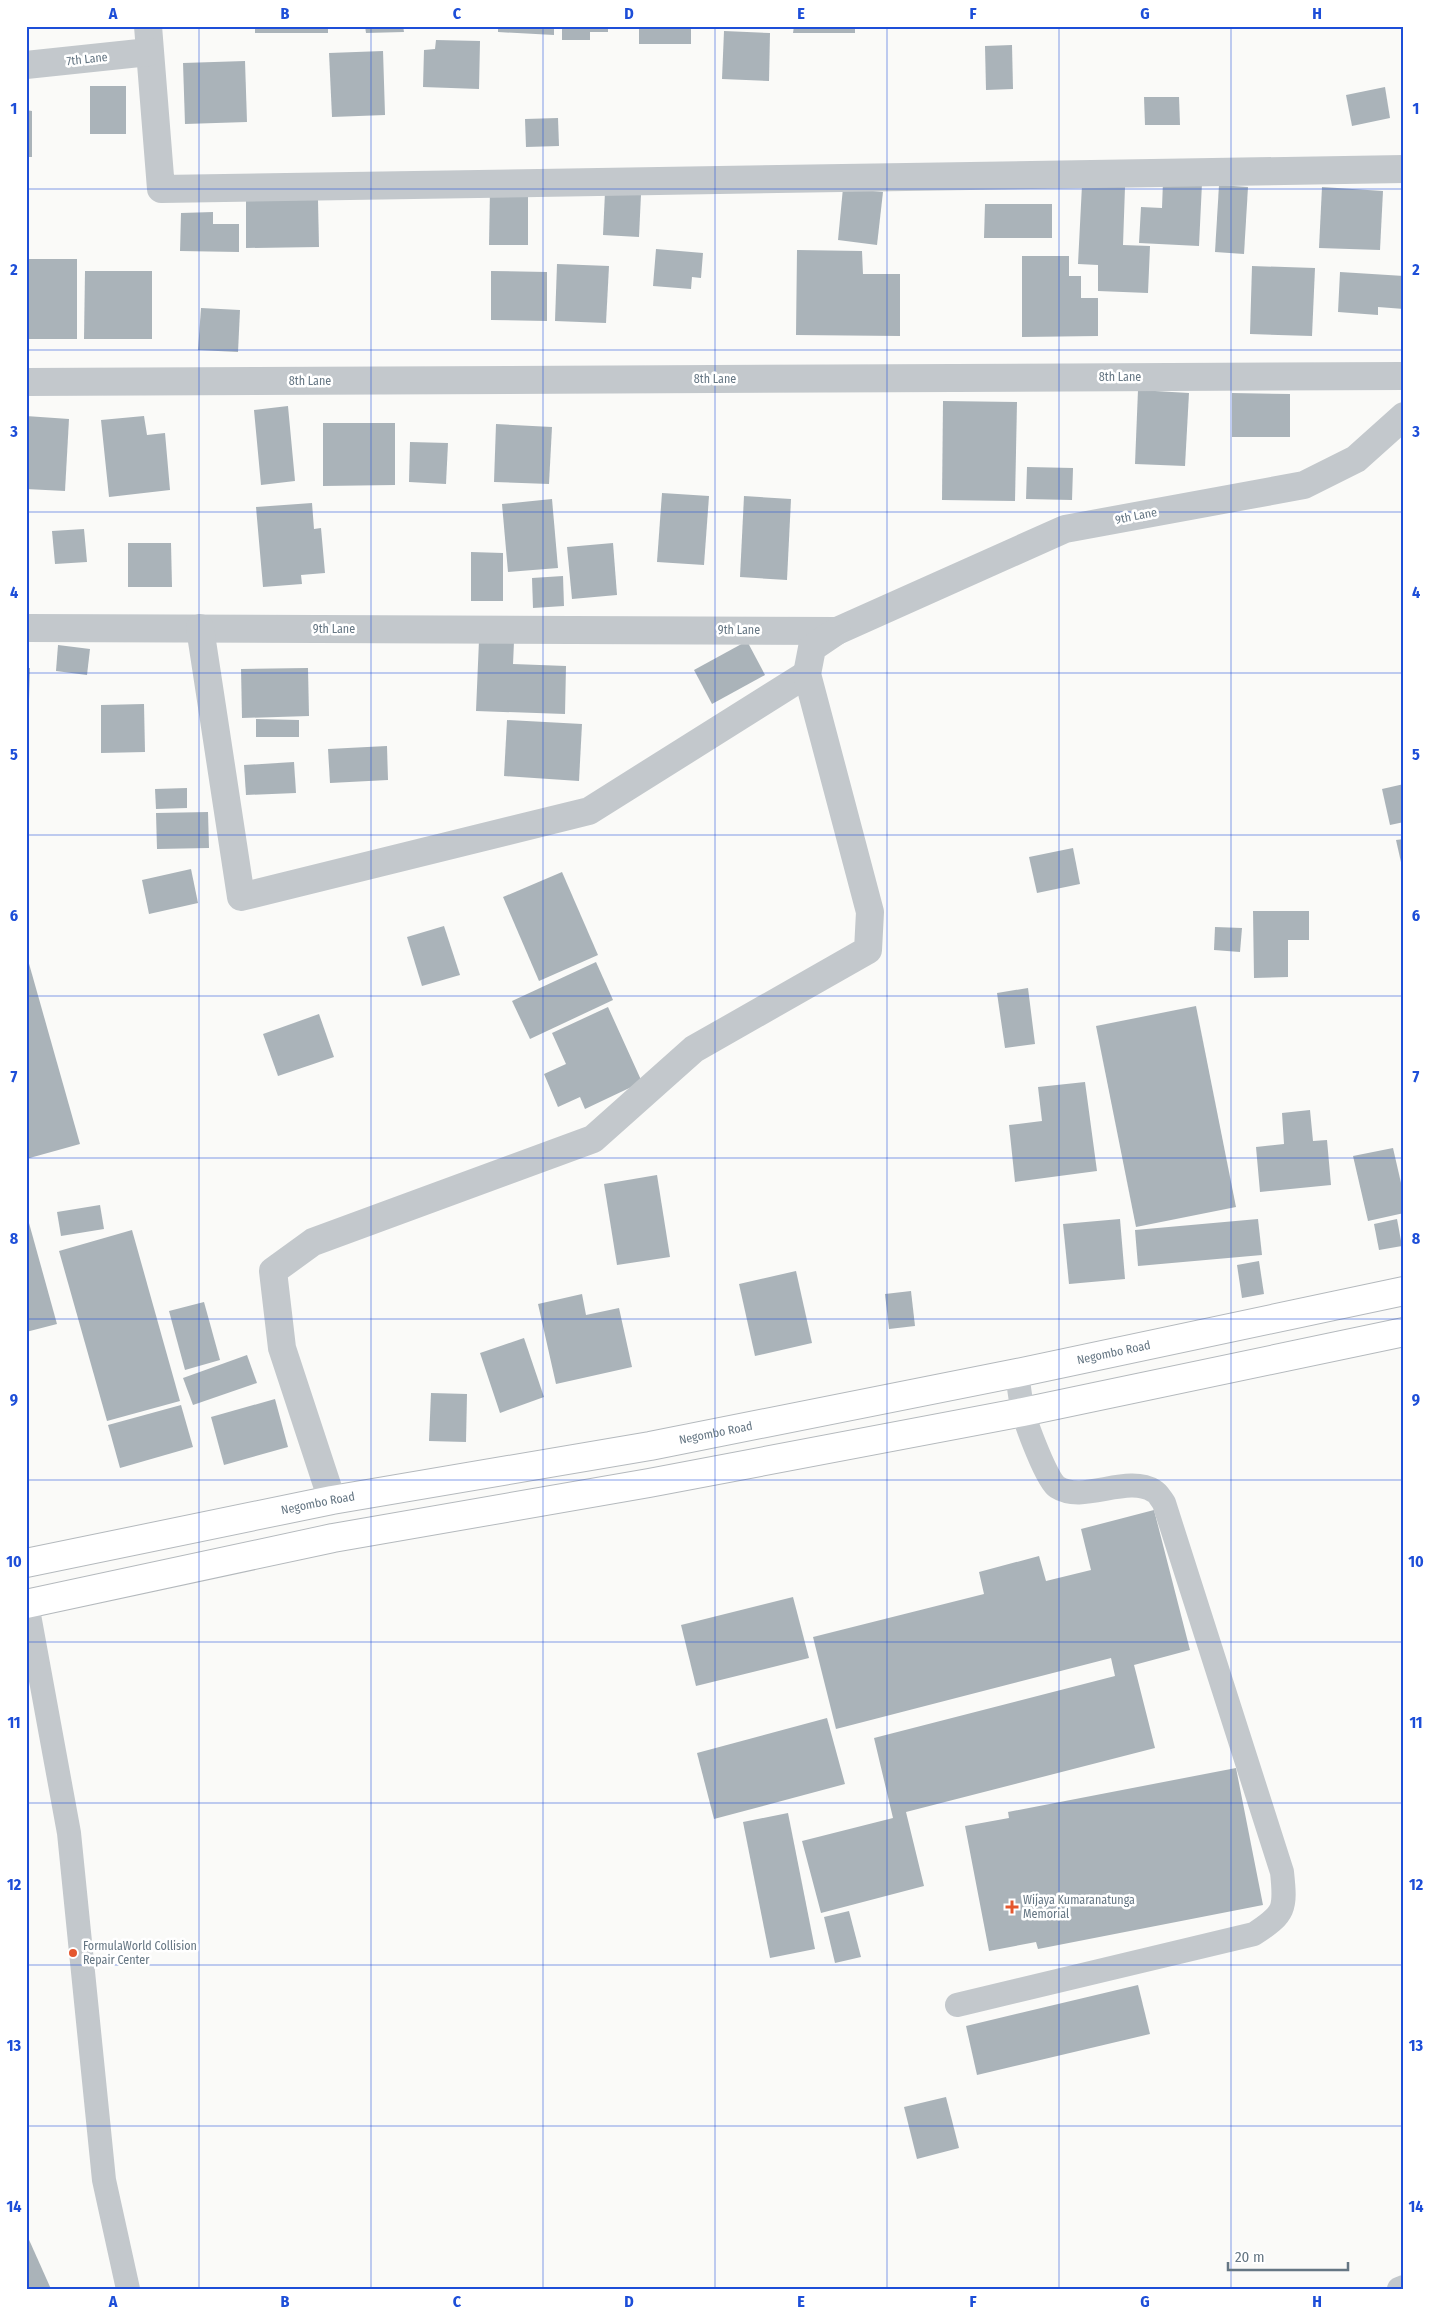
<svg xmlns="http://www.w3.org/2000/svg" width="1430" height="2315" font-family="'Fira Sans Condensed',sans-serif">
	<rect width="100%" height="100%" fill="#fafaf8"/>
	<g fill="#aab3b9">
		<rect x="255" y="26" width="73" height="7"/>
		<polygon points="365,26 403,26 404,32 366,33"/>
		<polygon points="498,26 554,26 554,35 498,32"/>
		<polygon points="562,26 608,26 608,32 590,32 590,40 562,40"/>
		<rect x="639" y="26" width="52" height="18"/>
		<polygon points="794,26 855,26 855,33 793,33"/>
		<polygon points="724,31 770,33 769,81 722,79"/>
		<polygon points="436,40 480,41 479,89 423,87 424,50 435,49"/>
		<polygon points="1012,45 1013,89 986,90 985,46"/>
		<polygon points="383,51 385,115 332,117 329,53"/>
		<polygon points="245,61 247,122 185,124 183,63"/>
		<rect x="90" y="86" width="36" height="48"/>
		<polygon points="1385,87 1390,118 1352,126 1346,95"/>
		<polygon points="1144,97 1179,97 1180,125 1145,125"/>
		<polygon points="26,110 32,111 32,157 26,157"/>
		<polygon points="558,118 559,146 526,147 525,119"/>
		<polygon points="1163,181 1202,183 1199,246 1139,243 1141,207 1162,208"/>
		<polygon points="1082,185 1125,187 1123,245 1150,246 1148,293 1098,291 1098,265 1078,264"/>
		<polygon points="1219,185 1248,187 1244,254 1215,252"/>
		<polygon points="1322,187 1383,191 1380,250 1319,248"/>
		<polygon points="843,188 883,192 877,245 838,240"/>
		<polygon points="490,189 528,190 528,245 489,245"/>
		<polygon points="605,192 641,194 639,237 603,235"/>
		<polygon points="246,200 318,200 319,247 246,248"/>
		<polygon points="985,204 1052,204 1052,238 984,238"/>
		<polygon points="213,212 213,224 239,224 239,252 180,251 181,213"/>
		<polygon points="656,249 703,253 701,278 692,277 691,289 653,286"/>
		<polygon points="797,250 862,251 863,274 900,274 900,336 796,335"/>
		<polygon points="1022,256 1069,256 1069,276 1081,276 1081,298 1098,298 1098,336 1022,337"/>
		<rect x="26" y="259" width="51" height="80"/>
		<polygon points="557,264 609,266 606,323 555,321"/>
		<polygon points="1252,266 1315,268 1312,336 1250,334"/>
		<polygon points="85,271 152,271 152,339 84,339"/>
		<polygon points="491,271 547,272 547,321 491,320"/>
		<polygon points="1340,272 1404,276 1404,309 1378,307 1378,315 1338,312"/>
		<polygon points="201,308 240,310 238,352 198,350"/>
		<polygon points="1138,390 1189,393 1185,466 1135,464"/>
		<polygon points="1232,393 1290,394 1290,437 1232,437"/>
		<polygon points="943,401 1017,402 1015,501 942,500"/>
		<polygon points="288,406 295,481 261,485 254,410"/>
		<polygon points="26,416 69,419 65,491 26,489"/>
		<polygon points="144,416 147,435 165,433 170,490 109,497 101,420"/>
		<polygon points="323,423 395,423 395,485 323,486"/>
		<polygon points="496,424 552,427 549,484 494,482"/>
		<polygon points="410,442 448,443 446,484 409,482"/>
		<polygon points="1027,467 1073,468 1072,500 1026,499"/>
		<polygon points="662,493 709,496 704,565 657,562"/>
		<polygon points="744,496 791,499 787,580 740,577"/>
		<polygon points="552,499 558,568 508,572 502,504"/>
		<polygon points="312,503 314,529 321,528 325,573 301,575 302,584 263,587 256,507"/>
		<polygon points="84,529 87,562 55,564 52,531"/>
		<polygon points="128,543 171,543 172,587 128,587"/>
		<polygon points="613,543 617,595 572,599 567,547"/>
		<polygon points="471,552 503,553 503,601 471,601"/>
		<polygon points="563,576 564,606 533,608 532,578"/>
		<polygon points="479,640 514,642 513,664 566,666 565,714 476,711"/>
		<polygon points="747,641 765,675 712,704 694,670"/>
		<polygon points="58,645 90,649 87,675 56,671"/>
		<polygon points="26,668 30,668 29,699 26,699"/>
		<polygon points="308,668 309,716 242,718 241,669"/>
		<polygon points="144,704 145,752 101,753 101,705"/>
		<polygon points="256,719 299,720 299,737 256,737"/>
		<polygon points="507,720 582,724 579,781 504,776"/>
		<polygon points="387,746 388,780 330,783 328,749"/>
		<polygon points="294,762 296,793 246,795 244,765"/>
		<polygon points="1404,784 1404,822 1390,825 1382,789"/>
		<polygon points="187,788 187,808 156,809 155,789"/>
		<polygon points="208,812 209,848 157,849 156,813"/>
		<polygon points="1404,839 1404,871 1403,871 1396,840"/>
		<polygon points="1073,848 1080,884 1037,893 1029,857"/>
		<polygon points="191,869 198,903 149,914 142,880"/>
		<polygon points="562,872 598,955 539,981 503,897"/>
		<polygon points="1253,911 1309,911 1309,940 1288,940 1288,977 1254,978"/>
		<polygon points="444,926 460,975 422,986 407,937"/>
		<polygon points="1215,927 1242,928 1240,952 1214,950"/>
		<polygon points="26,953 80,1144 26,1159"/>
		<polygon points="596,962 613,1000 530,1039 512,1001"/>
		<polygon points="1028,988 1035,1044 1005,1048 997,993"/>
		<polygon points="1196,1006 1236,1207 1136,1227 1096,1026"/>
		<polygon points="608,1007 642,1082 585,1109 580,1097 558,1107 544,1074 566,1064 552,1033"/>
		<polygon points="319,1014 334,1057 278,1076 263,1034"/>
		<polygon points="1085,1082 1097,1171 1015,1182 1009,1125 1042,1121 1038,1087"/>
		<polygon points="1310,1110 1313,1141 1327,1140 1331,1185 1260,1192 1256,1147 1284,1144 1282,1113"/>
		<polygon points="1393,1148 1404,1196 1404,1213 1368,1221 1353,1156"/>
		<polygon points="657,1175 670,1257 617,1265 604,1184"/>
		<polygon points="100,1205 104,1229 61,1236 57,1212"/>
		<polygon points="1120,1219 1125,1279 1069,1284 1063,1224"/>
		<polygon points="1258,1219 1262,1255 1138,1266 1135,1230"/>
		<polygon points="1397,1219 1402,1246 1379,1250 1374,1224"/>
		<polygon points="29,1223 57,1324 26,1332 26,1224"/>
		<polygon points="132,1230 180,1401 107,1421 59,1251"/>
		<polygon points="1259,1261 1264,1294 1242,1298 1237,1265"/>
		<polygon points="796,1271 812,1343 755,1356 739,1284"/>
		<polygon points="911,1291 915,1326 889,1329 885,1294"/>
		<polygon points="582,1294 586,1315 619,1308 632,1367 556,1384 538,1304"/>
		<polygon points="204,1302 220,1360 185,1370 169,1311"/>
		<polygon points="524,1338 544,1397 500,1413 480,1353"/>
		<polygon points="247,1355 257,1383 193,1405 183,1378"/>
		<polygon points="431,1393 467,1394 466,1442 429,1441"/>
		<polygon points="275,1399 288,1447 224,1465 211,1417"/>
		<polygon points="181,1405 193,1447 120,1468 108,1425"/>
		<polygon points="1154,1510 1190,1650 1134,1665 1155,1748 906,1812 924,1886 821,1913 802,1841 893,1818 874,1738 1115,1676 1111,1658 836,1729 813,1637 984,1594 979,1572 1039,1556 1046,1581 1091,1570 1081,1529"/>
		<polygon points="793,1597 809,1658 696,1686 681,1625"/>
		<polygon points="827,1718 845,1784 714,1819 697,1753"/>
		<polygon points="1236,1768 1263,1905 1038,1949 1036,1942 989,1951 965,1826 1009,1818 1008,1812"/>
		<polygon points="788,1813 815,1949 770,1958 743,1822"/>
		<polygon points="849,1911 861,1957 835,1963 824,1917"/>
		<polygon points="1138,1985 1150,2034 977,2075 966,2026"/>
		<polygon points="946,2097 959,2148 917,2159 904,2107"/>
		<polygon points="26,2233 51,2289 26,2289"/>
	</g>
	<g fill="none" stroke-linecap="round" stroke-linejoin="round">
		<g stroke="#b4b9bd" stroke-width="30">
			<g id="highway">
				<path id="s1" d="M26,1563L332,1500L650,1446L1017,1373L1404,1291"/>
				<polyline points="26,1604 333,1538 649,1483 1023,1412 1404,1332"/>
			</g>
		</g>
		<g stroke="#c3c8cc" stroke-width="24">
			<polyline points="27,1604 69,1833 104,2180 128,2289"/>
			<path d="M957,2005L1254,1934C1285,1914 1286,1909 1282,1872L1164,1503C1161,1499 1158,1493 1154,1491C1127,1474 1083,1504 1057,1487C1047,1481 1026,1424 1023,1411C1020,1399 1019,1386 1017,1373"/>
			<polyline points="1399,2289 1404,2287"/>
		</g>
		<g stroke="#c3c8cc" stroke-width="28">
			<polyline points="148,26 161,189 1404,169"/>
			<polyline points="26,65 149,52"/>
			<polyline points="26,382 1404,376"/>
			<polyline points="26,628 837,631 1065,529 1304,485 1356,459 1404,416"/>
			<polyline points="200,628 241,897 589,811 807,674"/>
			<polyline points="332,1500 282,1348 273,1271 313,1242 593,1139 694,1049 868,950 870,912 807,674 812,648 837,631"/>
		</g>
		<use href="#highway" stroke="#fff" stroke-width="28"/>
	</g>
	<path fill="none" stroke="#1d4ed8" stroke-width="1" stroke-opacity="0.55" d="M199,26V2289M371,26V2289M543,26V2289M715,26V2289M887,26V2289M1059,26V2289M1231,26V2289M26,189H1404M26,350H1404M26,512H1404M26,673H1404M26,835H1404M26,996H1404M26,1158H1404M26,1319H1404M26,1480H1404M26,1642H1404M26,1803H1404M26,1965H1404M26,2126H1404"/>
	<g fill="#e4572e" stroke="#fff" stroke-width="2">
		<path d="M1009.5 1899.5h5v5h5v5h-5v5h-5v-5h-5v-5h5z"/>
		<circle cx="73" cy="1953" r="5"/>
	</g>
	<g text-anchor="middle" stroke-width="5" stroke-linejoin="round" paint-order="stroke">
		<g font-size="12" fill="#657683" stroke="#fff">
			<text transform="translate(87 59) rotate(-6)" y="4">7th Lane</text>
			<text x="1120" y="381">8th Lane</text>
			<text x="715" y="383">8th Lane</text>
			<text x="310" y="385">8th Lane</text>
			<text transform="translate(1136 516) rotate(-11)" y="4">9th Lane</text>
			<text x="334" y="633">9th Lane</text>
			<text x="739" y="634">9th Lane</text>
			<text dy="4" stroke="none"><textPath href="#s1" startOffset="1108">Negombo Road</textPath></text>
			<text dy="4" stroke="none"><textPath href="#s1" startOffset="702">Negombo Road</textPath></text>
			<text dy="4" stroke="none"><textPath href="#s1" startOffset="298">Negombo Road</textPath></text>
		</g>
		<g font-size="12" fill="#657683" stroke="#fff" text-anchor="start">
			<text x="1023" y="1904">Wijaya Kumaranatunga<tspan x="1023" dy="14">Memorial</tspan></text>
			<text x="83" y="1950">FormulaWorld Collision<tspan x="83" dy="14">Repair Center</tspan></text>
		</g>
	</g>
	<rect width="1430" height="2315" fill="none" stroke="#ffffff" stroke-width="55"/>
	<path d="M1228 2262v8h120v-8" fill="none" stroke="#657683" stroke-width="2.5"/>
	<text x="1235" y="2262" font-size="15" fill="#657683" stroke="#ffffff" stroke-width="4" paint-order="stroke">20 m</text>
	<rect x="28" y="28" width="1374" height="2260" fill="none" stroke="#1d4ed8" stroke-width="2"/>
	<g font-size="16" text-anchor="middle" font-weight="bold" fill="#1d4ed8">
		<text x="113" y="19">A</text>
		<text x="285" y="19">B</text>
		<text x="457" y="19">C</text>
		<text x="629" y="19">D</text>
		<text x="801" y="19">E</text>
		<text x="973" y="19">F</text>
		<text x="1145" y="19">G</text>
		<text x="1317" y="19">H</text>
		<text x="14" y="114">1</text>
		<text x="1416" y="114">1</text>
		<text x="14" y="275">2</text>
		<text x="1416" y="275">2</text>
		<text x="14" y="437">3</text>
		<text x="1416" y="437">3</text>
		<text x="14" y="598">4</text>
		<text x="1416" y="598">4</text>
		<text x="14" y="760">5</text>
		<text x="1416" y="760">5</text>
		<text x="14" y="921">6</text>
		<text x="1416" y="921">6</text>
		<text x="14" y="1082">7</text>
		<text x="1416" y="1082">7</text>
		<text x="14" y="1244">8</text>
		<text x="1416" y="1244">8</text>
		<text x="14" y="1405">9</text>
		<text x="1416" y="1405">9</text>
		<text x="14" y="1567">10</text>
		<text x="1416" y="1567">10</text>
		<text x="14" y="1728">11</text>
		<text x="1416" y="1728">11</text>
		<text x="14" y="1890">12</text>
		<text x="1416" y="1890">12</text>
		<text x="14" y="2051">13</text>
		<text x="1416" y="2051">13</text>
		<text x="14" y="2212">14</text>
		<text x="1416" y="2212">14</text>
		<text x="113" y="2307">A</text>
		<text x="285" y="2307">B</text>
		<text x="457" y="2307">C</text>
		<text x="629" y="2307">D</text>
		<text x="801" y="2307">E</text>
		<text x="973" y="2307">F</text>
		<text x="1145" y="2307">G</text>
		<text x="1317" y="2307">H</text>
	</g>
</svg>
